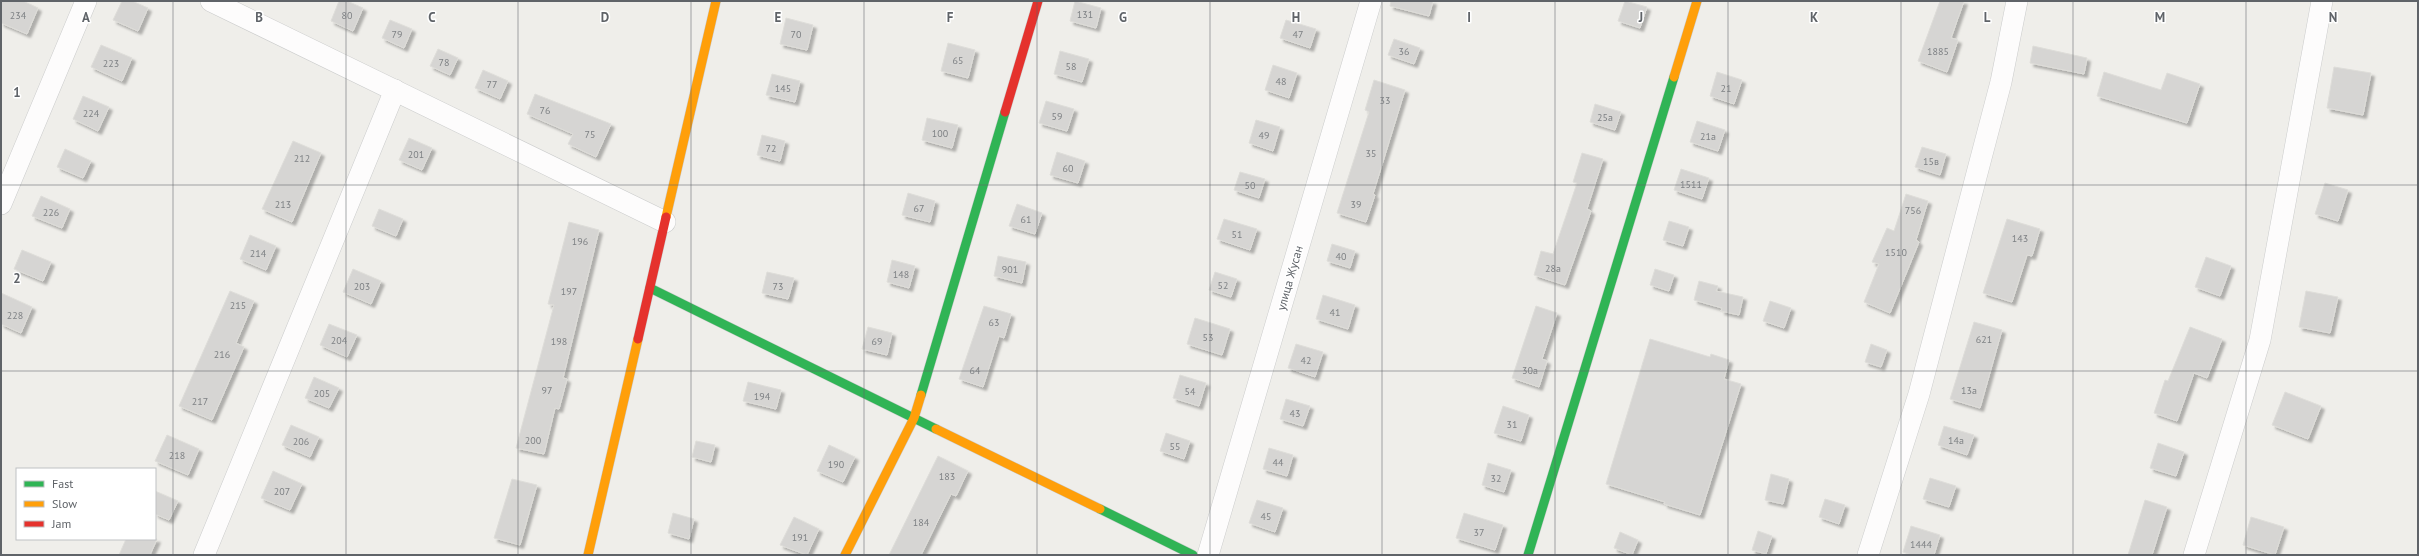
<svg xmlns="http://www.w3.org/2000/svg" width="2419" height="556" font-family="'PT Sans',sans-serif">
	<defs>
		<filter id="shadow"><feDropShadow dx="3.5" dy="3.5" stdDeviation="1" flood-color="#0004"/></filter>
	</defs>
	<rect width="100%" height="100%" fill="#efeeea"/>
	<g fill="#d6d5d3" stroke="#deddd9" filter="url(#shadow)">
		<polygon points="1,1 23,1 38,8 27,34 1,23"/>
		<polygon points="122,1 132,1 148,8 138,31 113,20"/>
		<polygon points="339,1 347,1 363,8 353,31 331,21"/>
		<polygon points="1075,1 1101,8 1096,28 1070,21"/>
		<polygon points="1391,1 1433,1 1429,16 1390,6"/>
		<polygon points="1625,1 1647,7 1640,28 1618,21"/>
		<polygon points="1940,1 1964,1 1951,38 1958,40 1947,72 1918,61"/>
		<polygon points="786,18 813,25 807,50 780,44"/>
		<polygon points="390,20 412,29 404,48 382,38"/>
		<polygon points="1286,20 1316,29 1310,48 1280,38"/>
		<polygon points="1394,39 1420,48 1414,64 1388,55"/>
		<polygon points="948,43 975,50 968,78 941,71"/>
		<polygon points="101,45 132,58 122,81 91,67"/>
		<polygon points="2033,46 2087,58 2084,74 2030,63"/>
		<polygon points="438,49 458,58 450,75 430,66"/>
		<polygon points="1060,51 1089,59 1082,82 1054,74"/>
		<polygon points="1273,65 1297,73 1289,98 1265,90"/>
		<polygon points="2334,67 2371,73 2363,115 2327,108"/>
		<polygon points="483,70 508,81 500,99 475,88"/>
		<polygon points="1717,72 1742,80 1734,104 1710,96"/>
		<polygon points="2104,72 2161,90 2167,73 2200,84 2187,123 2097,96"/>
		<polygon points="772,74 800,81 795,102 766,95"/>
		<polygon points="1374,80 1405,90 1373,194 1375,195 1366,222 1337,213 1369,112 1365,110"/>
		<polygon points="535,94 611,124 596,157 568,144 573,134 527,114"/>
		<polygon points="83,96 109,107 98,131 73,119"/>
		<polygon points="1046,101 1074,109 1067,131 1039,123"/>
		<polygon points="1595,104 1621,112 1615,130 1590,122"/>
		<polygon points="927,118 958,125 952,148 922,140"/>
		<polygon points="1256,120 1280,127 1273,151 1249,143"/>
		<polygon points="1697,121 1725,130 1718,151 1690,142"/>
		<polygon points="762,135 785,141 780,161 757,155"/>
		<polygon points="409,138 432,148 422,170 399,160"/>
		<polygon points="293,141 321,153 292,222 262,209"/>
		<polygon points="1922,147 1946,154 1940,175 1915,167"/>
		<polygon points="65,149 91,161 83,178 57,167"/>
		<polygon points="1057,152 1085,161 1078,183 1050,175"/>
		<polygon points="1582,153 1603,159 1587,209 1591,211 1565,285 1534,275 1541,251 1553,254 1577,183 1573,182"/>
		<polygon points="1681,169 1709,178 1702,199 1674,190"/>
		<polygon points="1240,172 1265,179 1259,198 1234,190"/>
		<polygon points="2325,183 2348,190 2338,221 2315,214"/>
		<polygon points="908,193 935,201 930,222 902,215"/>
		<polygon points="1906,194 1928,201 1916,240 1919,242 1890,313 1864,302 1879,264 1872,262 1887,228 1894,231"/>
		<polygon points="41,196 70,209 62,228 32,216"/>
		<polygon points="1017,204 1042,213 1035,234 1009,226"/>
		<polygon points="379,209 403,219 396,236 372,226"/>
		<polygon points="1224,219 1257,229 1250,250 1217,239"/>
		<polygon points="2007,219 2040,229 2032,256 2027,255 2012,302 1983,293"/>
		<polygon points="1669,221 1689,227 1683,246 1663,240"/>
		<polygon points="569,222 599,230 563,378 567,379 559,409 555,408 544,454 516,448 554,305 548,304"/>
		<polygon points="250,235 276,246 266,270 240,259"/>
		<polygon points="1332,244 1355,251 1350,268 1327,261"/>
		<polygon points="22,250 51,262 43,281 14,269"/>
		<polygon points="998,256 1026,262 1022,283 994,276"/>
		<polygon points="2206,257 2231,266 2220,296 2195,287"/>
		<polygon points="892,260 915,266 909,288 887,282"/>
		<polygon points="353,269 381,281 371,304 343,292"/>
		<polygon points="1655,269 1674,275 1669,291 1650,285"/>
		<polygon points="767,272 794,278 788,299 762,293"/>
		<polygon points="1215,272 1237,279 1231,297 1209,290"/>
		<polygon points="1699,281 1718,286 1716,291 1743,297 1739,315 1721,311 1722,308 1694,300"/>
		<polygon points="230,291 254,301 236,343 244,347 212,420 179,406"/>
		<polygon points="2306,291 2338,297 2330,333 2299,327"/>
		<polygon points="1,293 32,307 21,333 1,324"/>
		<polygon points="1323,295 1355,305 1348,329 1316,319"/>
		<polygon points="1770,301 1791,308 1784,328 1763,321"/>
		<polygon points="984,306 1011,314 1004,338 999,336 983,387 959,379"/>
		<polygon points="1536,306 1557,313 1542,359 1547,361 1539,387 1512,378"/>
		<polygon points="1195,318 1230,329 1222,355 1187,344"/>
		<polygon points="1974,322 2002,330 1980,408 1950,399"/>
		<polygon points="329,324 357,335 347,357 320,345"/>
		<polygon points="868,327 892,333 887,355 862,349"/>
		<polygon points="2190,327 2222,339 2207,378 2194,373 2177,421 2154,413 2165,380 2168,381"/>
		<polygon points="1650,339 1710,357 1711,354 1729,360 1724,379 1741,384 1700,515 1664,504 1665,502 1606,484"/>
		<polygon points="1296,344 1323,352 1315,377 1288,368"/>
		<polygon points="1871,344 1887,350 1881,367 1865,362"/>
		<polygon points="1180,375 1206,383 1199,406 1173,398"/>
		<polygon points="314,377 339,388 329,408 305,398"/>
		<polygon points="748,382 781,390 776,409 743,401"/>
		<polygon points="2285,392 2321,406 2308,439 2272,425"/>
		<polygon points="1286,399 1310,406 1303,426 1280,419"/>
		<polygon points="1503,406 1529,415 1521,441 1494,433"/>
		<polygon points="291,425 319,437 310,457 282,445"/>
		<polygon points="1944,426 1974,435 1967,455 1938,445"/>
		<polygon points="1166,433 1190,441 1184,459 1160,451"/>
		<polygon points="167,435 199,449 188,475 155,461"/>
		<polygon points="696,441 715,445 711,462 692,457"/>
		<polygon points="2158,443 2184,452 2176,476 2150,468"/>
		<polygon points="829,445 855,457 843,482 817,471"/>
		<polygon points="1269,448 1293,455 1287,476 1263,469"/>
		<polygon points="938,456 968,471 956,496 951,494 921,555 889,555"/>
		<polygon points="1488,463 1511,470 1504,492 1482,485"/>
		<polygon points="273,471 302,484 290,510 261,498"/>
		<polygon points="1771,474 1789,479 1783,504 1765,500"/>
		<polygon points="1930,478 1956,486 1949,507 1923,499"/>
		<polygon points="512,479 537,485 520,545 494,538"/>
		<polygon points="155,491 178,501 169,520 155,514"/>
		<polygon points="1825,499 1845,505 1839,524 1819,517"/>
		<polygon points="1257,500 1283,508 1275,532 1249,523"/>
		<polygon points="2145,500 2167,507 2152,555 2128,555"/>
		<polygon points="673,513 694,519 689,539 668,533"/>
		<polygon points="1464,513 1503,525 1495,550 1456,538"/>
		<polygon points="794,517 819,529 807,555 780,545"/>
		<polygon points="2251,517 2284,527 2275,555 2243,545"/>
		<polygon points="1911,526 1940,535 1934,555 1912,555 1903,552"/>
		<polygon points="1758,531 1772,536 1766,554 1752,550"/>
		<polygon points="1620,532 1638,540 1632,555 1614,548"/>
		<polygon points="126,539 157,539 150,555 119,555"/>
	</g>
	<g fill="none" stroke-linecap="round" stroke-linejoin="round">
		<g stroke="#cbcccc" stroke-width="22">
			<g id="street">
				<polyline points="211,1 665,222"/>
				<polyline points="1,204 86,1"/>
				<polyline points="204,555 395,90"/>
				<polyline points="1208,555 1371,1"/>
				<polyline points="1868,555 1919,394 2001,82 2017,1"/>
				<polyline points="2194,555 2260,340 2322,1"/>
			</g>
		</g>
		<g stroke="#cacacb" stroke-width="10">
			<g id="fast">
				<polyline points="650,288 936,429"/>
				<polyline points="921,395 1005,112"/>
				<polyline points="1100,509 1193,555"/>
				<polyline points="1528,555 1674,77"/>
			</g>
		</g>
		<g stroke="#cacacb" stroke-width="10">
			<g id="slow">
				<polyline points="1674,77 1697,1"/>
				<polyline points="666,217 716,1"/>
				<polyline points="936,429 1100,509"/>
				<polyline points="588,555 638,339"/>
				<polyline points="845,555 914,418 921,395"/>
			</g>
		</g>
		<g stroke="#cacacb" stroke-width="10">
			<g id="jam">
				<polyline points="1005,112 1038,1"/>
				<polyline points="638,339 666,217"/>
			</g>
		</g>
		<use href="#street" stroke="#fdfcfc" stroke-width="21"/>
		<use href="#fast" stroke="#30b455" stroke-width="9"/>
		<use href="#slow" stroke="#ff9f0a" stroke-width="9"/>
		<use href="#jam" stroke="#e5322d" stroke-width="9"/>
	</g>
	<path fill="none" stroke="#5f6368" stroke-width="1" stroke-opacity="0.55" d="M173,1V555M346,1V555M518,1V555M691,1V555M864,1V555M1037,1V555M1210,1V555M1382,1V555M1555,1V555M1728,1V555M1901,1V555M2073,1V555M2246,1V555M1,185H2418M1,371H2418"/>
	<g text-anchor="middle" stroke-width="3" stroke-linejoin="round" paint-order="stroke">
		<g font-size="10" fill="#7e8184">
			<text x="1085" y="18">131</text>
			<text x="18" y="19">234</text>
			<text x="347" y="19">80</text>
			<text x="397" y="38">79</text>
			<text x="796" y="38">70</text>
			<text x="1298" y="38">47</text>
			<text x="1404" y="55">36</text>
			<text x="1938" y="55">1885</text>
			<text x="958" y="64">65</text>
			<text x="444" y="66">78</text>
			<text x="111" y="67">223</text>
			<text x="1071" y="70">58</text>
			<text x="1281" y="85">48</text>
			<text x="492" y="88">77</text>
			<text x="783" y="92">145</text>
			<text x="1726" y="92">21</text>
			<text x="1385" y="104">33</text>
			<text x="545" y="114">76</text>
			<text x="91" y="117">224</text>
			<text x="1057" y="120">59</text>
			<text x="1605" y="121">25а</text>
			<text x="940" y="137">100</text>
			<text x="590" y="138">75</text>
			<text x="1264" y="139">49</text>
			<text x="1708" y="140">21а</text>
			<text x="771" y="152">72</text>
			<text x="1371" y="157">35</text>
			<text x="416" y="158">201</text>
			<text x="302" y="162">212</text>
			<text x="1931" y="165">15в</text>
			<text x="1068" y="172">60</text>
			<text x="1691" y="188">1511</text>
			<text x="1250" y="189">50</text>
			<text x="283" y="208">213</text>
			<text x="1356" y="208">39</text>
			<text x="919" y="212">67</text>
			<text x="1913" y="214">756</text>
			<text x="51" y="216">226</text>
			<text x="1026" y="223">61</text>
			<text x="1237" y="238">51</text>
			<text x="2020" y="242">143</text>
			<text x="580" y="245">196</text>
			<text x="1896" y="256">1510</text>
			<text x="258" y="257">214</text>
			<text x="1341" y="260">40</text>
			<text x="1553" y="272">28а</text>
			<text x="1010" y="273">901</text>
			<text x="901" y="278">148</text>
			<text x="1223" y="289">52</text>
			<text x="362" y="290">203</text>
			<text x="778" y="290">73</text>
			<text x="569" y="295">197</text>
			<text x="238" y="309">215</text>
			<text x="1335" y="316">41</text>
			<text x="15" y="319">228</text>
			<text x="994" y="326">63</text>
			<text x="1208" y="341">53</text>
			<text x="1984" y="343">621</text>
			<text x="339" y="344">204</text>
			<text x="559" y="345">198</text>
			<text x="877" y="345">69</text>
			<text x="222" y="358">216</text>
			<text x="1306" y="364">42</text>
			<text x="975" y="374">64</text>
			<text x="1530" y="374">30а</text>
			<text x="547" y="394">97</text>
			<text x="1969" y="394">13а</text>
			<text x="1190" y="395">54</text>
			<text x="322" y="397">205</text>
			<text x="762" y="400">194</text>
			<text x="200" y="405">217</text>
			<text x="1295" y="417">43</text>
			<text x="1512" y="428">31</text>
			<text x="533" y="444">200</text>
			<text x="1956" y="444">14а</text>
			<text x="301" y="445">206</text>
			<text x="1175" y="450">55</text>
			<text x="177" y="459">218</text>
			<text x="1278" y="466">44</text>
			<text x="836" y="468">190</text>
			<text x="947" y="480">183</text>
			<text x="1496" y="482">32</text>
			<text x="282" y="495">207</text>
			<text x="1266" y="520">45</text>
			<text x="921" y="526">184</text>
			<text x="1479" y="536">37</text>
			<text x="800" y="541">191</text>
			<text x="1921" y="548">1444</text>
		</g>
		<g font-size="12" fill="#5f6368" stroke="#fff">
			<text transform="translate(1290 278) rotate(-74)" y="4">улица Жусан</text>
		</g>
	</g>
	<g font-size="13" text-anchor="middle" font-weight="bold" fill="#5f6368" stroke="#fff" stroke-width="3" stroke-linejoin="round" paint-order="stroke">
		<text x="86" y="22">A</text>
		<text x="259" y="22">B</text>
		<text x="432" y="22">C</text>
		<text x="605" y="22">D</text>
		<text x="778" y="22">E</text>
		<text x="950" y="22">F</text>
		<text x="1123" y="22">G</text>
		<text x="1296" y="22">H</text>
		<text x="1469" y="22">I</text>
		<text x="1641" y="22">J</text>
		<text x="1814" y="22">K</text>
		<text x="1987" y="22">L</text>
		<text x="2160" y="22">M</text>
		<text x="2333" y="22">N</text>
		<text x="17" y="97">1</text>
		<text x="17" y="283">2</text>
	</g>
	<rect width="2419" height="556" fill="none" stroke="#5f6368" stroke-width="4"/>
	<rect x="16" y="468" width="140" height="72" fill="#ffffff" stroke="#bfc1c3"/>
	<rect x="24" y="481" width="20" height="6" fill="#30b455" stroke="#bfc1c3"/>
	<text x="52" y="488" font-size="12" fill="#5f6368">Fast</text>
	<rect x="24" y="501" width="20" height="6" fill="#ff9f0a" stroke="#bfc1c3"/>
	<text x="52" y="508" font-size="12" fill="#5f6368">Slow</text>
	<rect x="24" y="521" width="20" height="6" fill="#e5322d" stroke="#bfc1c3"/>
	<text x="52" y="528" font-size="12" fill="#5f6368">Jam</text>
</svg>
